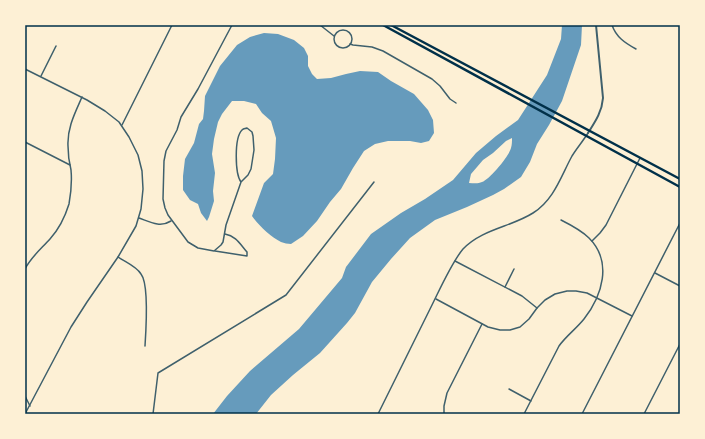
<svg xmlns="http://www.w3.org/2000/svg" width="705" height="439" font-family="'Varela Round',sans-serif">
	<rect width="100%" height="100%" fill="#fdf0d5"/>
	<g fill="#669bbc" fill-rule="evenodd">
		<path d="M562,25H582L581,45L562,101L549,125L537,144L530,162L521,177L504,189L493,195L467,207L435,220L410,238L391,259L372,282L355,313L347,323L320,353L293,375L271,395L256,414H213L227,396L250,371L299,329L342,278L346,267L371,234L401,213L425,199L453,180L476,153L496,136L518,120L547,75L561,39ZM512,138C512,141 512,145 511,148C509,156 490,179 482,182C478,184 473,183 469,183L471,174L483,160L493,153L506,141Z"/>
		<path d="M264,33L278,34L294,40L304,48L308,56V66L312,74L317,79L331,78L346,74L360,71L378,72L391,81L414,94L428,110L433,120L434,133L429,141L421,143L410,141H388L375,144L364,151L353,168L341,189L330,202L317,221L303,236L291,244C288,244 284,243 281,242C271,237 258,225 252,216L264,183L273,174L275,159L276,138L271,121L262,113L256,104L244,101H232L222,114L218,122L214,139L212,154L215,173L213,191L214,201L209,217L207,221L201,213L198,204L190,200L183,190V176L185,159L194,143L199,124L203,119L204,111L205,96L220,66L237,45L250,37Z"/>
	</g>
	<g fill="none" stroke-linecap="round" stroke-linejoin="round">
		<g stroke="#3f606c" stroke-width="1.5">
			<path d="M232,25L198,89L181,117L177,130L166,151L164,161L163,199L165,208L168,215L188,242L198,248L214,251L221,245L223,242L226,225L241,182L248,175L251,169L254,150L253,136L252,132L247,128C245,129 244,128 242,130C234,138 235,174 241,182"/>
			<polyline points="320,25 334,36"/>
			<path d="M612,25C616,37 625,43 636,49"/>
			<circle cx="343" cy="39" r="9"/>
			<polyline points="350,44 353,45 372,47 383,51 432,79 440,86 450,99 456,103"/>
			<polyline points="25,69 87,100 105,111 119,122 129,137 138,155 142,171 143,189 141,209 136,226 118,257 87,302 71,327 25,414"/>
			<polyline points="41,76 56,46"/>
			<polyline points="122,125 172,25"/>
			<polyline points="25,142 70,165"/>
			<path d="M139,218C150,222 160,228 171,221"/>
			<polyline points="592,241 600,233 606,225 640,158"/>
			<path d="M215,251L247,256V252C240,244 236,236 225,234"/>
			<path d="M118,257C125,262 136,266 141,274C149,284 146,331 145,346"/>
			<polyline points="455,261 522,296 537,308"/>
			<path d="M25,269C31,257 41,249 50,239C59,229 65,217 69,204C71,193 72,181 71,170C69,162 68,154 68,146C67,128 75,113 82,97"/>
			<polyline points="655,273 680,286"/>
			<polyline points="505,287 514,269"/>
			<polyline points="436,299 488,327 500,330 510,330 520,327 529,319 537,308 545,300 555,294 567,291 576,291 587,293 632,316"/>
			<polyline points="509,389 531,401"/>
			<polyline points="25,396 30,406"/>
			<polyline points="153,414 158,373 286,295 374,182"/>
			<path d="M378,414C396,378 414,341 432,305C440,289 452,262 463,249C482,229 511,227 533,213C554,200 561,176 572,156C577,148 583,141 588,133"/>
			<polyline points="444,414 444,406 447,393 482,324"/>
			<path d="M524,414L559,346C566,336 576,329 584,319C602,296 613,262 589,238C581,230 571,225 561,220"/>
			<polyline points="582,414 680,223"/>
			<polyline points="644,414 680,344"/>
		</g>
		<path stroke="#3f606c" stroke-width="2" d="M588,133C595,122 602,112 603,98L596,25"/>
		<g stroke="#003049" stroke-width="2.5">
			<polyline points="383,25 680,187"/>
			<polyline points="391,25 680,179"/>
		</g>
	</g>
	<rect width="705" height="439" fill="none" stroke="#fdf0d5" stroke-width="52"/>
	<rect x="26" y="26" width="653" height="387" fill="none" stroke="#003049" stroke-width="1.5"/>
</svg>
